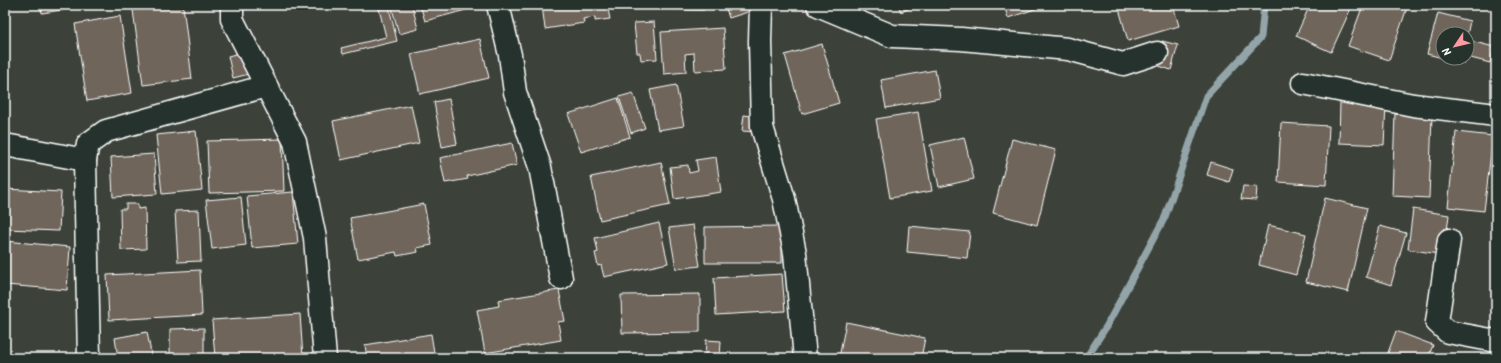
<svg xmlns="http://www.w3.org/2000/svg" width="1501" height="363" font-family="Kalam,sans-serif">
	<rect width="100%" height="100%" fill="#3c423a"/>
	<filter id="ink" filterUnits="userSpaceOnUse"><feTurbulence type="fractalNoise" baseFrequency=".025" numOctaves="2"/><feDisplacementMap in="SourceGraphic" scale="8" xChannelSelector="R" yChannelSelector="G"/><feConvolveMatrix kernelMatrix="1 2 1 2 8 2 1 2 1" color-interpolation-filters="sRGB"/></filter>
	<g filter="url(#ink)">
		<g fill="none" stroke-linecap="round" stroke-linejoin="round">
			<polyline stroke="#94a5aa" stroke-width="7" points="1086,358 1106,327 1165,217 1206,96 1261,37 1264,5"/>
		</g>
		<g fill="#70655a" stroke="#fff">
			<polygon points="40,5 81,5 81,7 42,13"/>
			<polygon points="174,5 183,5 192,79 143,85 133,10"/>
			<polygon points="391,5 412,5 418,29 399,34"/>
			<polygon points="420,5 484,5 425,21"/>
			<polygon points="542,5 607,5 610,19 595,21 595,17 583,19 584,23 545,29"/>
			<polygon points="639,5 704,5 704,10 639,9"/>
			<polygon points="725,5 752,5 754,10 729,18"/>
			<polygon points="898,5 917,5 901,12"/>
			<polygon points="1004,5 1037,5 1038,8 1008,18"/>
			<polygon points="1118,5 1173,5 1179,26 1128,41"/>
			<polygon points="1310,5 1352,6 1331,52 1296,36"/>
			<polygon points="1363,5 1408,5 1389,60 1348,46"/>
			<polygon points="389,7 397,41 343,54 341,48 386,37 379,9"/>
			<polygon points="1438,13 1470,21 1467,35 1443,34 1443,58 1427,54"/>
			<polygon points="120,16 132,93 87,101 75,24"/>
			<polygon points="654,22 657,59 641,60 640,53 637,53 634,23"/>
			<polygon points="723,28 726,69 695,71 694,53 685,54 686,72 664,74 661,32"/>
			<polygon points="480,39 489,78 420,94 411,54"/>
			<polygon points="1467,40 1494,47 1490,63 1467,57"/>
			<polygon points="1162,41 1178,45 1171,70 1156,65"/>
			<polygon points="822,44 839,103 802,114 785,55"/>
			<polygon points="244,52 249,74 233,78 228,56"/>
			<polygon points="1444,58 1466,58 1464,63"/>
			<polygon points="935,70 940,98 886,108 881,80"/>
			<polygon points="676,85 684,126 658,130 650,90"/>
			<polygon points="633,93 645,128 631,133 619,97"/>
			<polygon points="618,98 630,137 581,152 568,114"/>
			<polygon points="449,99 457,144 442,147 434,102"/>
			<polygon points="1340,102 1386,104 1384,145 1339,143"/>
			<polygon points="411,105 419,143 341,160 333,121"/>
			<polygon points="918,112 932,191 890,198 876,119"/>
			<polygon points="1395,114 1432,116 1429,198 1392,196"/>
			<polygon points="744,115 760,117 758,132 742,131"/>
			<polygon points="1281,123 1329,126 1326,185 1278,182"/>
			<polygon points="196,131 202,190 162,194 156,135"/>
			<polygon points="1456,132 1493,136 1484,211 1448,207"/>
			<polygon points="964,137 974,179 939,187 930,145"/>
			<polygon points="282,139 284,191 209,193 207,141"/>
			<polygon points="1012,139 1056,150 1037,225 993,213"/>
			<polygon points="512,143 517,165 467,176 468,179 445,183 440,158"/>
			<polygon points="154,154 157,194 113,197 111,157"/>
			<polygon points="716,157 721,192 674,199 670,167 688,165 689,173 698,171 696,160"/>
			<polygon points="661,162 670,205 600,220 591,177"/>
			<polygon points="1211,162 1233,169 1229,182 1207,175"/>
			<polygon points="1243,186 1257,187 1256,200 1241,199"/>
			<polygon points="5,189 61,192 59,231 5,229"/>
			<polygon points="293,192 298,244 252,248 247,196"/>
			<polygon points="241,197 246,245 212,249 206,200"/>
			<polygon points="1325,198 1367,208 1348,292 1306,282"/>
			<polygon points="126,204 138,204 138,209 145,208 146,249 121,250 120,209 126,209"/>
			<polygon points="424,204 432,245 417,248 418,252 397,256 396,252 358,259 350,218"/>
			<polygon points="1413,209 1449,215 1444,255 1408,249"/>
			<polygon points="199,210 201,261 178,262 175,211"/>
			<polygon points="659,223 668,263 604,277 601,265 598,266 595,253 598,252 595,238"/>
			<polygon points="693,225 700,266 676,269 669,228"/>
			<polygon points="1268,225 1306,234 1296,275 1259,265"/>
			<polygon points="782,226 782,263 705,263 705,227"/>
			<polygon points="909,226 970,232 967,258 907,252"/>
			<polygon points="1380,226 1406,233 1391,285 1366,277"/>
			<polygon points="5,241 70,247 67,290 5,285"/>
			<polygon points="200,270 202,315 109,320 107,275"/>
			<polygon points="782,274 785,311 716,315 714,278"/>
			<polygon points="559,290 565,321 558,322 561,340 485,353 477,310 499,306 498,300"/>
			<polygon points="700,294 700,332 622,333 621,295"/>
			<polygon points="300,314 303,358 215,358 212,320"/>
			<polygon points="846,322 925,338 921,358 839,358"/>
			<polygon points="204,328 204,358 170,358 170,329"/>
			<polygon points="1396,331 1433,345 1428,358 1386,358"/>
			<polygon points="147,332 152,358 118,358 115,338"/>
			<polygon points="431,334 435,358 367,358 365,345"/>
			<polygon points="706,340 721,341 720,358 705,358"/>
		</g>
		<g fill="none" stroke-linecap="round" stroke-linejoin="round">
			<g stroke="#fff" stroke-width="25">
				<g id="street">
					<polyline points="232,5 232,19 295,142 315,238 325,358"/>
					<polyline points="498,5 510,55 515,92 540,167 561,278"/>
					<polyline points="761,5 760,41 762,127 784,199 795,253 805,358"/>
					<polyline points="818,5 892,36 961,39 1068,49 1123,64 1157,53"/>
					<polyline points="1303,83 1413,105 1496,115"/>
					<polyline points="5,145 85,160"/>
					<polyline points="1449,240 1437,322 1448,332 1496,341"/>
					<polyline points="89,358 85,160 88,144 106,131 266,86"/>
				</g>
			</g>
			<use href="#street" stroke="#26332d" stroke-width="22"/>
		</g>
	</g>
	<rect width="1501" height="363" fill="none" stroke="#26332d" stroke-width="20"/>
	<rect x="10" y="10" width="1481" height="343" fill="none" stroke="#fff" stroke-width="1.5" filter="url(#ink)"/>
	<g transform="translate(1455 46) rotate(235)"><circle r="19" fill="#26332d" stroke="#7d8581"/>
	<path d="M0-3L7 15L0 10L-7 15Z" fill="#ff9aa2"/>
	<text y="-6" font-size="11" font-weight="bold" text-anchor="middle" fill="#ffffff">N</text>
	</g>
</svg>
